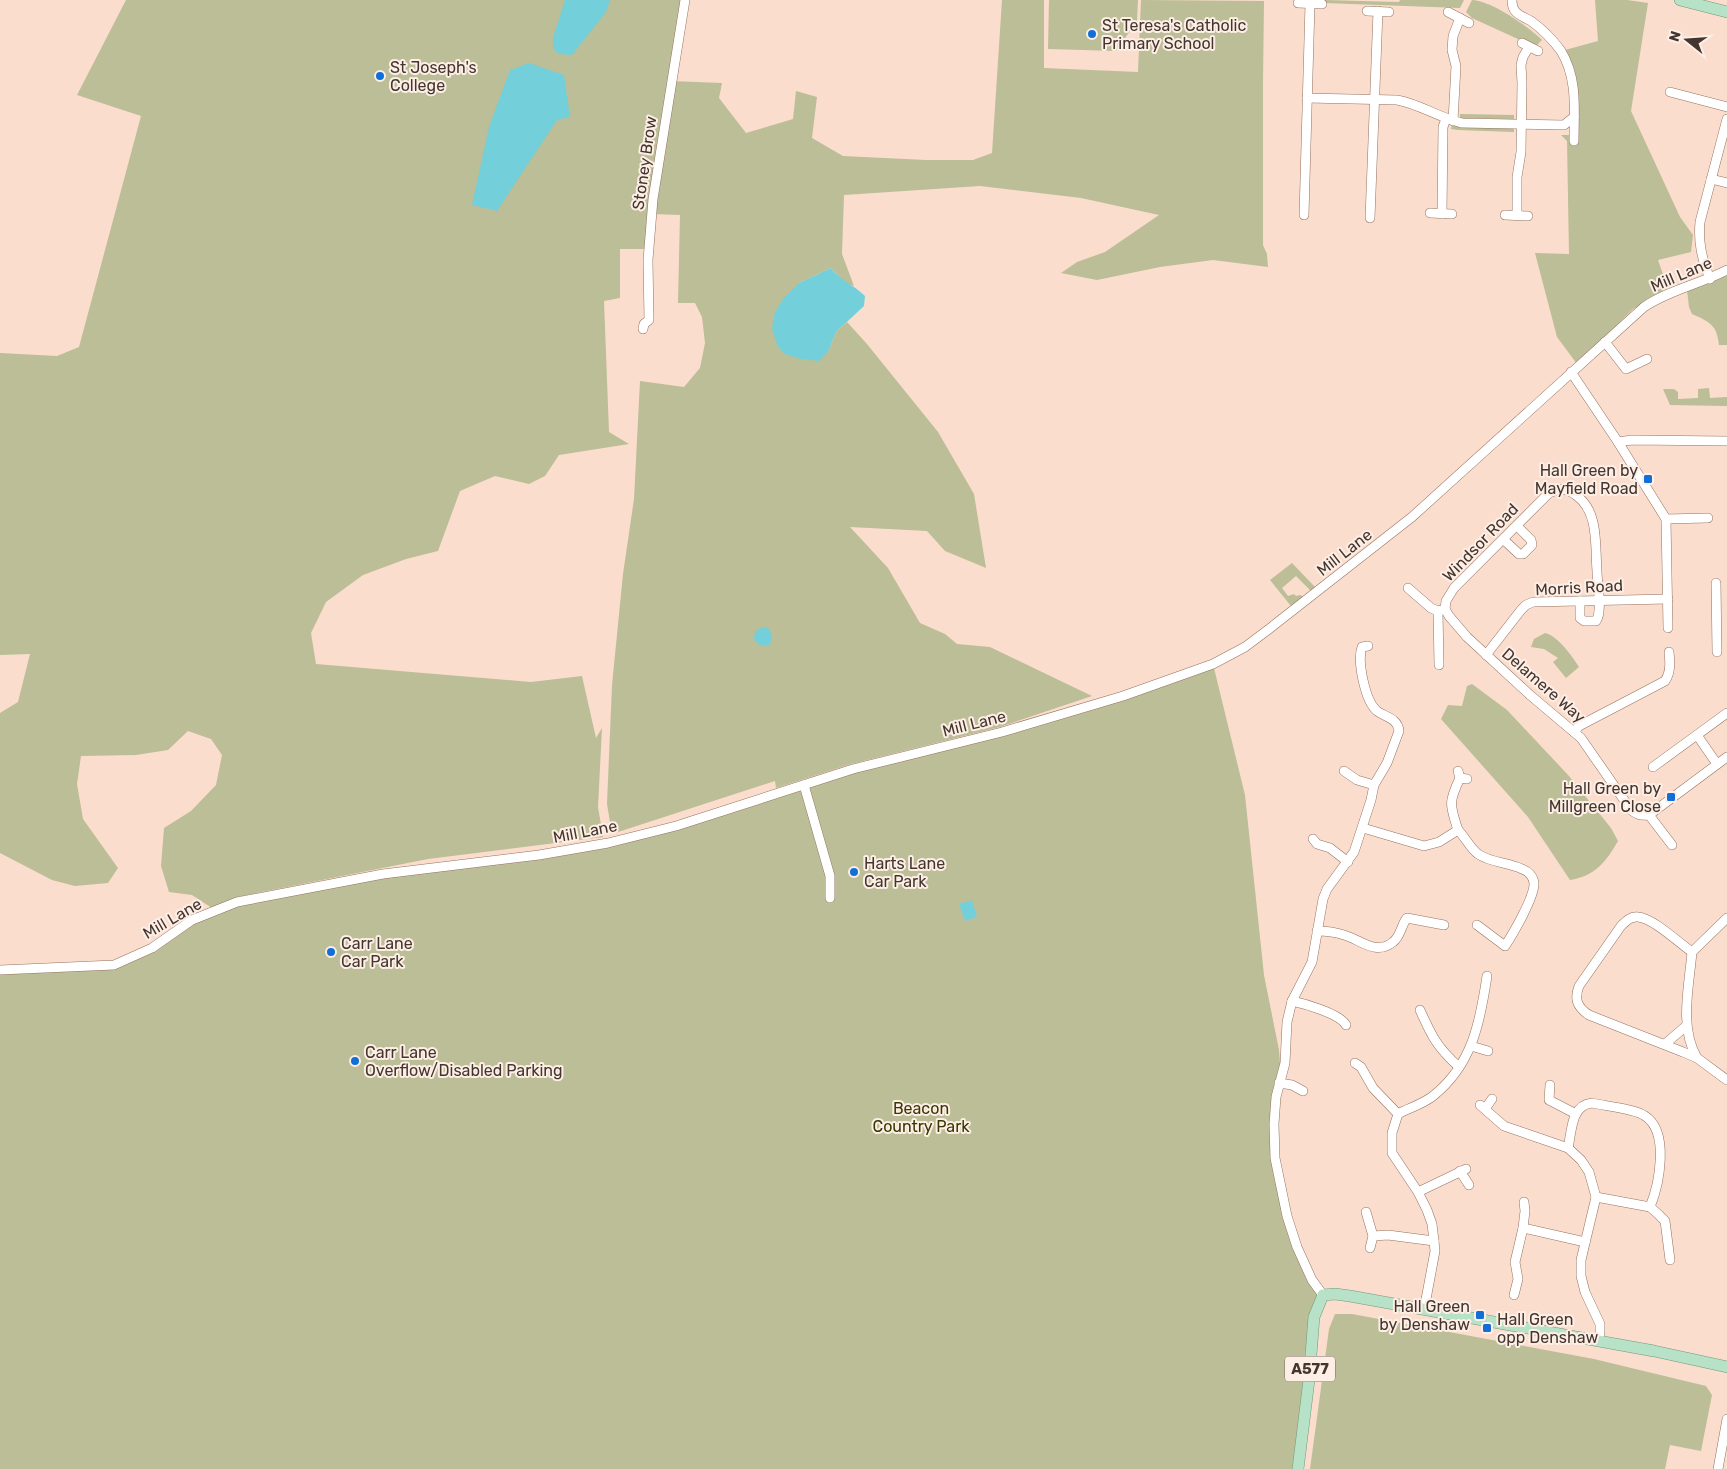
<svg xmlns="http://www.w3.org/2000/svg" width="1727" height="1469" font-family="Rubik,sans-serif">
	<rect width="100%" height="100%" fill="#fbddcd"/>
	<g fill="#bbbe96">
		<polygon points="126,0 685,0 671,81 722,83 719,98 746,133 793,119 796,91 817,97 812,138 843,156 926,160 973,160 992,153 1002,0 1044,0 1044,68 1138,72 1141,0 1264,1 1263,83 1263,245 1267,254 1268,267 1213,260 1160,267 1097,280 1061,273 1077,262 1105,252 1159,215 1081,198 980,186 844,195 842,254 854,286 845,283 831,268 799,283 829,350 836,332 847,322 867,344 938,432 974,494 986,568 945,551 927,531 850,527 888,568 920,623 945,634 957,644 990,647 1092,696 1000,727 851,764 776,788 775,781 612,834 607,804 612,685 623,574 634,499 640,381 684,387 700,368 705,343 702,317 695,303 678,303 680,215 652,214 648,249 620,249 620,298 604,301 609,432 629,444 559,455 545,476 529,484 495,476 460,491 438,551 406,559 363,575 326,602 311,633 316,664 531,682 582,676 596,738 602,728 598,807 603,837 428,859 237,897 212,908 192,895 169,892 161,866 164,828 191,811 216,785 222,755 211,739 188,731 168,750 136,755 81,756 77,784 83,819 118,868 108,883 75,886 52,880 0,853 0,713 18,702 30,654 0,655 0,353 57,356 79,347 141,116 77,95"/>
		<polygon points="1049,0 1138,0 1137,21 1116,51 1048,49"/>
		<polygon points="1324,0 1399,2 1400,0 1464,0 1460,8 1324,3"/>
		<path d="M1472,0C1490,0 1529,27 1542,40L1535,47L1472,18L1466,12Z"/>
		<polygon points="1595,0 1627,0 1648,3 1631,111 1680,217 1693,235 1691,252 1658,260 1668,289 1633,309 1577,364 1557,337 1535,253 1569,254 1567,141 1561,135 1569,135 1571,141 1578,141 1565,50 1598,41"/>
		<polygon points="1460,114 1514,115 1514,119 1460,118"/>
		<polygon points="1452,125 1465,127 1514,128 1514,132 1458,130 1451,129"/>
		<path d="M1727,274V345H1719C1717,325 1710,322 1692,314L1689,307L1687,290Z"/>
		<polygon points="1709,388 1710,398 1727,397 1727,406 1670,405 1663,389 1674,389 1678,392 1678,399 1698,398 1698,389"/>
		<polygon points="1292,563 1315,587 1311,591 1296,576 1282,588 1288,596 1294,594 1296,596 1300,595 1304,597 1291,606 1270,580"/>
		<path d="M1545,633C1558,636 1572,656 1579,667L1566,678L1553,662L1558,658L1544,649L1531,647L1534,639Z"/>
		<polygon points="1213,664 1245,795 1264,975 1279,1050 1281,1076 1274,1124 1287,1216 1323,1295 1318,1307 1298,1469 0,1469 0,970 114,965 208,913 237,902 383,874 608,843 853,769 1002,732"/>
		<path d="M1472,684L1507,710L1569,776L1611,828L1618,841C1606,862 1595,876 1570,880L1528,817L1441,719L1448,705L1462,706L1467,686Z"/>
		<polygon points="1335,1314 1352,1314 1594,1359 1706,1386 1712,1395 1701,1451 1670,1445 1665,1469 1310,1469 1329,1329"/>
	</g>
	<g fill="#73cfd9">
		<polygon points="565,0 610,0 606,12 572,55 558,54 553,48 553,38"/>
		<polygon points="529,63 564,75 570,117 557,120 497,211 472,205 489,127 510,70"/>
		<path d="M831,268C841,281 854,285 865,296L864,306L836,332L829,350L819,361L801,359L785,354L778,347L772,328L775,312L783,299L799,283Z"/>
		<path d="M765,627L768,628L772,635L770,645C763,647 759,645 754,640C754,631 757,629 765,627Z"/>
		<polygon points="972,900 977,917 965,921 959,904"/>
	</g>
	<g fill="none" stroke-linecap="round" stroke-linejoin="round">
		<g stroke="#947261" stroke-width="10">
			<g id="minor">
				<path d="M1512,0C1512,4 1512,7 1515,11C1519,16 1526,18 1531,21C1542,29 1553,40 1561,51C1578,79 1574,110 1574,141"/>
				<polyline points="1298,3 1322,4"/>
				<polyline points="1367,11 1389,12"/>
				<polyline points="1448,12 1469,23"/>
				<polyline points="1522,43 1538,51"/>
				<polyline points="1670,92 1727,107"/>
				<path d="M1307,98L1397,100C1420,104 1439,118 1462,123L1564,125L1574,117"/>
				<polyline points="1453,121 1456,66 1452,50 1453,36 1460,18"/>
				<polyline points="1711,179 1727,183"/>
				<polyline points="1430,213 1452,214"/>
				<polyline points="1442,214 1443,127 1446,119"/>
				<polyline points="1304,215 1310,4"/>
				<polyline points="1505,215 1528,216"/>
				<polyline points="1517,215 1517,177 1521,152 1522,83 1521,65 1523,57 1529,47"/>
				<polyline points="1370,218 1378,11"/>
				<path d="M1710,279C1702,259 1698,243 1700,222L1727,119"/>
				<polyline points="643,329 644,324 649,320 648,260 653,199 685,0"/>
				<polyline points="1605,342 1626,369 1647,359"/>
				<polyline points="1571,372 1618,442 1666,519 1668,628"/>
				<polyline points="1618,442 1632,440 1727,441"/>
				<polyline points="1666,519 1708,518"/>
				<polyline points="1504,540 1519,554 1523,554 1532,545 1531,540 1517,526"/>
				<polyline points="1716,583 1717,652"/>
				<path d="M1408,588L1431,608L1438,611L1445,609L1449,616L1467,637L1530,695L1581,738L1631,810C1637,815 1641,816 1649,815L1727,757"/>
				<path d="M1445,609L1446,601L1454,588L1549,493C1561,488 1565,487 1577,496C1599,512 1595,546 1597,571C1597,583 1603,612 1596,621H1584L1580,618V601"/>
				<polyline points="1438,611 1439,665"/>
				<polyline points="1486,655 1521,610 1526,605 1533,602 1668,599"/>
				<path d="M1574,732L1579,726L1665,681C1671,672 1670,662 1669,652"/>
				<polyline points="1697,735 1717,764"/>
				<polyline points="1653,767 1727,713"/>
				<polyline points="1344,771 1357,780 1374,785"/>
				<polyline points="1458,771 1460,778 1467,779"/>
				<polyline points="804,785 830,876 830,898"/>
				<polyline points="1649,815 1672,845"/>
				<path d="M1363,828L1424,846L1439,842L1458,830C1450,805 1448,803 1460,778"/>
				<path d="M1458,830C1465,837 1470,848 1478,854C1491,863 1508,862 1522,869C1528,871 1533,876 1534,883C1535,896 1513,934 1505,946L1477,925"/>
				<polyline points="1313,839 1317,844 1330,848 1348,862"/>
				<path d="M1317,931C1326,931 1335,932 1344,935C1361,940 1376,956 1393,942C1401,936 1401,925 1407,918L1444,925"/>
				<path d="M1692,952C1679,943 1653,918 1638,917C1631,916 1626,921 1621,926L1579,986C1574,999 1577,1007 1589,1015L1683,1052L1697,1058L1727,1080"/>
				<path d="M0,970L114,965L152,948L192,920L237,902L383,874L539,855L608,843L676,826L853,769L1002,732L1123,696L1213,664L1245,647L1269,629L1412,517L1644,307C1669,290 1700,284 1727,270"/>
				<path d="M1292,1001C1306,1004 1340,1014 1346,1025"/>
				<path d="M1420,1010C1432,1037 1437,1047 1459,1067"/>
				<polyline points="1665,1044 1686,1026"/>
				<polyline points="1471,1046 1488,1051"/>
				<path d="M1697,1058C1679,1027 1689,987 1692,952L1727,918"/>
				<polyline points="1355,1063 1361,1067 1373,1088 1398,1114"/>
				<polyline points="1279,1083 1292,1085 1303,1091"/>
				<polyline points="1550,1085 1549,1100 1576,1114"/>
				<polyline points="1480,1105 1504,1126 1568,1148 1581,1160 1589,1172 1596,1197 1581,1260 1581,1276 1585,1292 1600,1324 1600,1332 1599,1341"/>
				<polyline points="1485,1109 1492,1099"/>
				<path d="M1568,1148C1572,1130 1571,1105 1592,1103C1605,1106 1636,1109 1645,1116C1670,1132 1659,1185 1650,1207"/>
				<polyline points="1460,1171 1469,1185"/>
				<polyline points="1418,1192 1466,1169"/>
				<polyline points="1596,1197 1650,1207 1658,1214 1665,1221 1670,1260"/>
				<polyline points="1366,1212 1373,1236 1370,1248"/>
				<polyline points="1523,1228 1525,1211 1524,1202"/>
				<polyline points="1373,1236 1388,1235 1434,1241"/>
				<path d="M1323,1295L1312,1280L1297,1247L1287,1216L1275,1158L1274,1124L1276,1097L1285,1063L1287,1022L1292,1001L1312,962L1323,899L1327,889L1354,852L1371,800L1374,785L1387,763L1399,731C1398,718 1385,717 1377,711C1365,701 1357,661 1362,647L1368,646"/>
				<polyline points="1514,1295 1518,1279 1515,1262 1523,1228 1585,1242"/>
				<path d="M1424,1310L1435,1251L1434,1241L1432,1224L1427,1210L1418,1192L1392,1153V1133L1398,1114C1409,1108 1423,1104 1433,1096C1472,1065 1480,1023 1487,976"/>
				<polyline points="1718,1469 1727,1419"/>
			</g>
		</g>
		<g stroke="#709979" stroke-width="12">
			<g id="major">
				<polyline points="1680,0 1727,12"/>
				<polyline points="1298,1469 1309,1380 1314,1317 1323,1295 1335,1294 1350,1296 1654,1351 1727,1367"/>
			</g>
		</g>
		<use href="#minor" stroke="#fff" stroke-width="9"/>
		<use href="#major" stroke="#b7e2c7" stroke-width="11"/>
	</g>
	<g fill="#126fd8" stroke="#fdeee6" stroke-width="2">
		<circle cx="1092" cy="34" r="5"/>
		<circle cx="380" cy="76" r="5"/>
		<rect x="1643" y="474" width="10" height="10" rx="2.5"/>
		<rect x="1666" y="792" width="10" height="10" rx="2.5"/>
		<circle cx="854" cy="872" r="5"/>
		<circle cx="331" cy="952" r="5"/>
		<circle cx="355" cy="1061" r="5"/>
		<rect x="1475" y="1310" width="10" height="10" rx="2.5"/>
		<rect x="1482" y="1323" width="10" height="10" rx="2.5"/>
	</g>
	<g text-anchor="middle" stroke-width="4" stroke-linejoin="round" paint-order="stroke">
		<rect fill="#fdeee6" stroke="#7c6d65" stroke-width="1" x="1285" y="1356.5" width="50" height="25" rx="4"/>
		<g font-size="15" font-weight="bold" fill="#44362e">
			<text x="1310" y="1374">A577</text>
		</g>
		<g font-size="16" fill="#44362e" stroke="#fdeee6" text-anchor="start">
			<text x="1102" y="31">St Teresa's Catholic<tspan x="1102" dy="18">Primary School</tspan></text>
			<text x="390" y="73">St Joseph's<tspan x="390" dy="18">College</tspan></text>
			<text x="1638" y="476" text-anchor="end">Hall Green by<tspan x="1638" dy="18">Mayfield Road</tspan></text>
			<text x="1661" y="794" text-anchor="end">Hall Green by<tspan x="1661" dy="18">Millgreen Close</tspan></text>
			<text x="864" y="869">Harts Lane<tspan x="864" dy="18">Car Park</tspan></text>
			<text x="341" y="949">Carr Lane<tspan x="341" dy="18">Car Park</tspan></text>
			<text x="365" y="1058">Carr Lane<tspan x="365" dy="18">Overflow/Disabled Parking</tspan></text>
			<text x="1470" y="1312" text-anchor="end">Hall Green<tspan x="1470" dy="18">by Denshaw</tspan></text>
			<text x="1497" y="1325">Hall Green<tspan x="1497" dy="18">opp Denshaw</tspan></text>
		</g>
		<g font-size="16" fill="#44362e" stroke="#fdeee6">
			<text transform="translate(644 163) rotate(-82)" y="6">Stoney Brow</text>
			<text transform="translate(1681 274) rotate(-23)" y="6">Mill Lane</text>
			<text transform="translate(1480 542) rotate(-46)" y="6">Windsor Road</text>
			<text transform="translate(1344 552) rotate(-38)" y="6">Mill Lane</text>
			<text transform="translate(1579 587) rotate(-3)" y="6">Morris Road</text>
			<text transform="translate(1544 685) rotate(41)" y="6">Delamere Way</text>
			<text transform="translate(974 723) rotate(-14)" y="6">Mill Lane</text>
			<text transform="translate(585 831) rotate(-11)" y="6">Mill Lane</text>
			<text transform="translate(172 918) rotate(-30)" y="6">Mill Lane</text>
		</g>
		<g font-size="16" fill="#373801" stroke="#fdeee6">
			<text x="921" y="1114">Beacon<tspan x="921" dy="18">Country Park</tspan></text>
		</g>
	</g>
	<g transform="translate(1687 40) rotate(287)" stroke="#fdeee6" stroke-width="4" paint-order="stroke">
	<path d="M0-4L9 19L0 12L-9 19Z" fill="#44362e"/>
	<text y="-8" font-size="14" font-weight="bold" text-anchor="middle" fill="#44362e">N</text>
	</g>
</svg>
